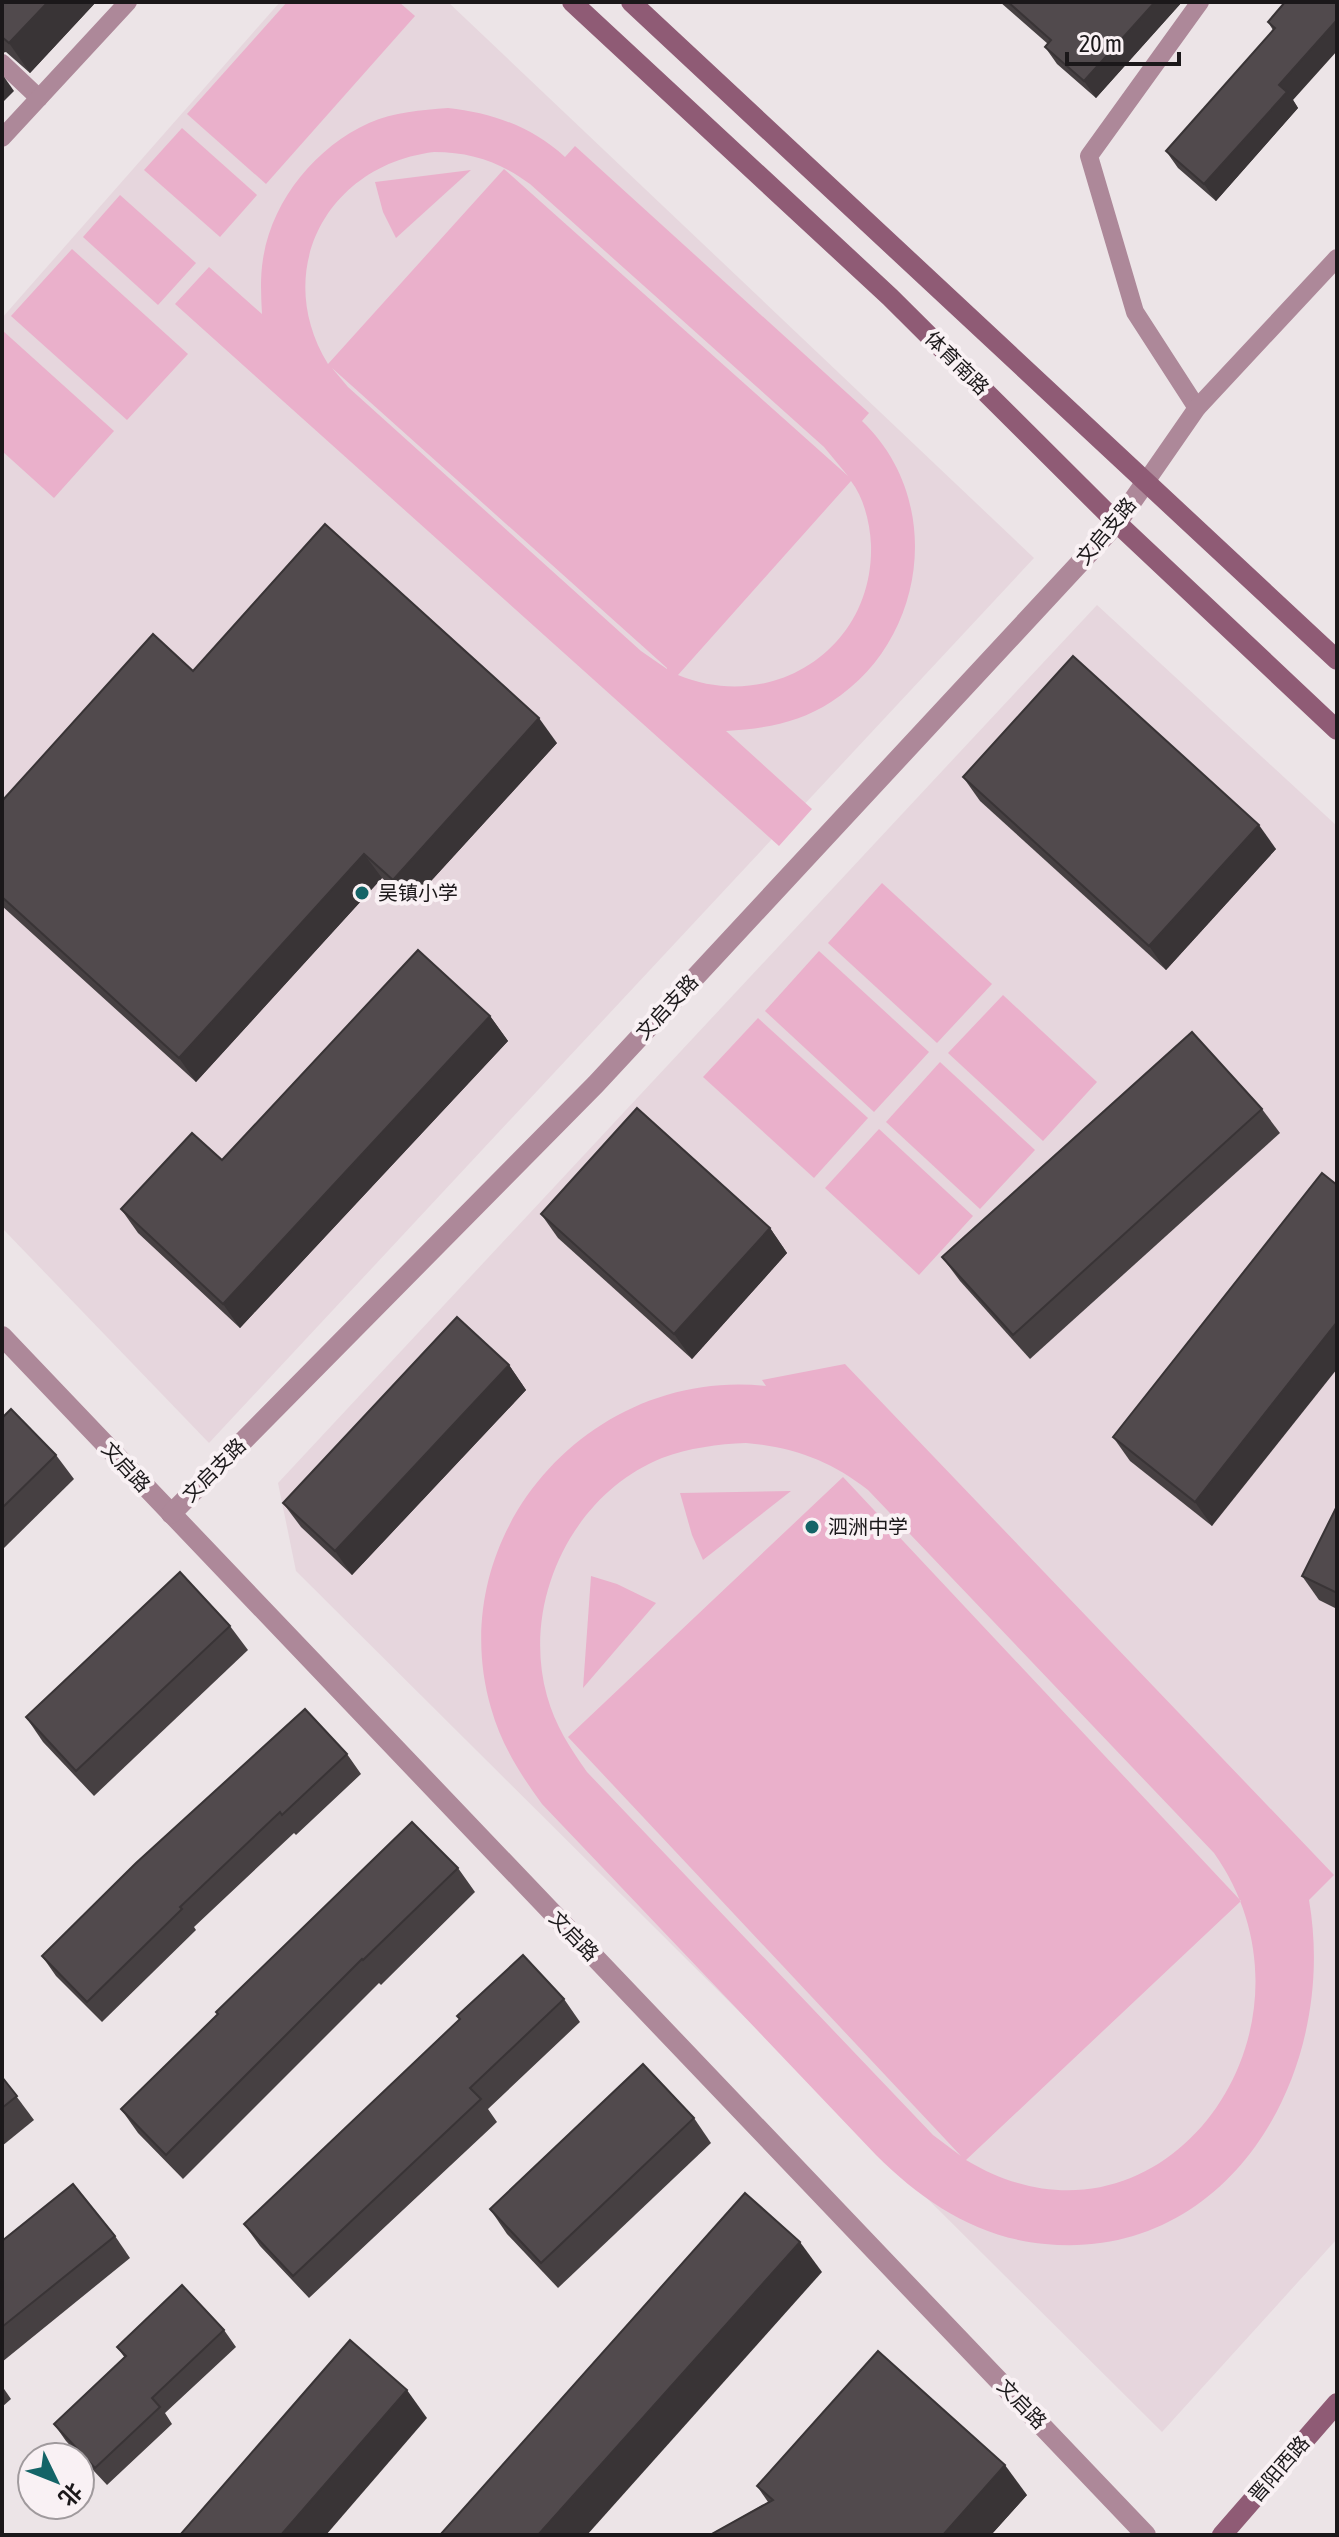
<svg xmlns="http://www.w3.org/2000/svg" width="1339" height="2537" font-family="'Asap Condensed','Noto Sans SC',sans-serif">
	<rect width="100%" height="100%" fill="#ece4e7"/>
	<g fill="#e6d6dd">
		<polygon points="280,2 448,2 1034,558 209,1443 2,1228 2,318"/>
		<polygon points="1097,605 1337,826 1337,2239 1162,2432 296,1571 278,1483"/>
	</g>
	<g fill="#eab0cb" fill-rule="evenodd">
		<polygon points="287,2 399,2 415,16 266,184 187,114"/>
		<path d="M448,108C492,113 531,126 565,157L575,146L869,413L862,421C946,501 926,642 831,702C799,723 763,729 726,731L812,809L779,846L175,304L209,267L262,314C261,296 260,277 263,259C272,200 316,147 369,123C394,112 421,110 448,108ZM434,152C471,152 500,162 530,184L824,447L848,476L504,169L328,364C271,271 327,165 434,152ZM332,368L667,668V669L641,651L348,387ZM851,481C864,498 870,523 871,545C874,649 772,714 678,675Z"/>
		<polygon points="182,128 257,195 220,237 144,170"/>
		<polygon points="471,170 396,238 383,212 375,182"/>
		<polygon points="120,195 196,263 158,305 83,237"/>
		<polygon points="72,249 188,354 127,420 11,316"/>
		<polygon points="2,330 114,431 54,498 2,451"/>
		<polygon points="882,883 992,984 937,1043 828,943"/>
		<polygon points="819,951 929,1052 874,1112 765,1011"/>
		<polygon points="1003,995 1097,1082 1043,1141 948,1053"/>
		<polygon points="758,1018 868,1118 814,1178 703,1077"/>
		<polygon points="940,1062 1035,1150 980,1209 886,1122"/>
		<polygon points="879,1129 973,1216 919,1275 825,1188"/>
		<path d="M845,1364L1334,1875L1309,1900C1339,2073 1229,2262 1045,2244C978,2238 923,2202 876,2155L542,1804C520,1774 501,1744 491,1708C441,1534 590,1367 766,1386L762,1380ZM746,1443C793,1447 831,1461 868,1490L1214,1853C1339,2030 1160,2277 966,2160L1241,1901L843,1477L568,1737L961,2156L933,2135L587,1772C570,1748 555,1725 547,1696C521,1603 571,1495 662,1458C689,1448 718,1444 746,1443Z"/>
		<polygon points="791,1491 703,1560 692,1535 680,1493"/>
		<polygon points="591,1576 617,1584 656,1603 583,1688"/>
	</g>
	<g fill="none" stroke-linecap="round" stroke-linejoin="round">
		<g stroke="#ad8899" stroke-width="18">
			<polyline points="2,63 39,98"/>
			<polyline points="2,138 128,2"/>
			<polyline points="1197,408 1135,312 1089,156 1200,2"/>
			<polyline points="1145,483 1197,408 1337,258"/>
		</g>
		<g stroke="#ad8899" stroke-width="20">
			<polyline points="2,1336 1146,2535"/>
			<polyline points="171,1514 596,1084 1117,523 1145,483"/>
		</g>
		<g stroke="#8f5b75" stroke-width="20">
			<polyline points="572,2 890,297 1117,523 1337,730"/>
			<polyline points="631,2 1337,660"/>
			<polyline points="1222,2535 1337,2403"/>
		</g>
	</g>
	<g fill="#464042">
		<polygon points="2,2 96,2 30,73 6,52 2,53"/>
		<polygon points="1000,2 1182,2 1096,98 1057,64 1045,47 1048,44"/>
		<polygon points="1285,2 1293,100 1298,108 1216,201 1178,168 1166,151 1273,30 1268,22"/>
		<polygon points="193,671 557,743 410,904 382,878 196,1082 2,906 2,801"/>
		<polygon points="963,777 1276,849 1166,970 980,801"/>
		<polygon points="490,1016 508,1041 240,1328 138,1233 121,1209 222,1160"/>
		<polygon points="1262,1109 1280,1133 1030,1359 960,1281 942,1257"/>
		<polygon points="1322,1173 1212,1526 1130,1461 1113,1437"/>
		<polygon points="541,1214 770,1228 787,1253 692,1359 558,1238"/>
		<polygon points="509,1365 526,1390 352,1575 301,1527 283,1503"/>
		<polygon points="2,1418 56,1455 74,1479 2,1550"/>
		<polygon points="1337,1506 1337,1609 1319,1600 1302,1576"/>
		<polygon points="230,1626 248,1650 94,1796 43,1742 26,1717"/>
		<polygon points="347,1754 361,1774 296,1835 294,1833 194,1927 196,1930 102,2022 56,1976 42,1956"/>
		<polygon points="458,1868 475,1892 381,1985 379,1983 183,2179 138,2133 121,2109"/>
		<polygon points="564,1999 580,2022 488,2109 497,2122 309,2298 260,2246 244,2224"/>
		<polygon points="2,2077 34,2120 2,2146"/>
		<polygon points="694,2118 711,2143 558,2288 507,2234 490,2209"/>
		<polygon points="115,2236 130,2258 2,2362 2,2241"/>
		<polygon points="224,2330 236,2347 165,2413 172,2424 107,2485 66,2441 54,2424 125,2358 117,2347"/>
		<polygon points="2,2386 11,2399 2,2407"/>
		<polygon points="757,2486 1027,2495 991,2535 710,2535 768,2502"/>
	</g>
	<g fill="#393436">
		<polygon points="48,2 96,2 30,73 9,43"/>
		<polygon points="1155,2 1182,2 1096,98 1084,81"/>
		<polygon points="1337,20 1337,51 1293,100 1298,108 1216,201 1204,184 1279,85"/>
		<polygon points="2,74 14,91 2,103"/>
		<polygon points="539,718 557,743 410,904 393,880"/>
		<polygon points="1259,825 1276,849 1166,970 1149,946"/>
		<polygon points="364,854 382,878 196,1082 179,1058"/>
		<polygon points="490,1016 508,1041 240,1328 223,1304"/>
		<polygon points="770,1228 787,1253 692,1359 674,1334"/>
		<polygon points="1337,1322 1337,1369 1212,1526 1195,1502"/>
		<polygon points="509,1365 526,1390 352,1575 335,1551"/>
		<polygon points="800,2242 822,2272 587,2535 538,2535"/>
		<polygon points="407,2390 427,2418 326,2535 281,2535"/>
		<polygon points="1005,2465 1027,2495 991,2535 943,2535"/>
	</g>
	<g fill="#514a4d" stroke="#393436" stroke-width="2">
		<polygon points="2,2 48,2 9,43 2,37"/>
		<polygon points="1008,2 1155,2 1084,81 1045,47 1051,40"/>
		<polygon points="1285,2 1337,2 1337,20 1279,85 1287,92 1204,184 1166,151 1275,28 1268,22"/>
		<polygon points="325,524 539,718 393,880 364,854 179,1058 2,897 2,801 153,634 193,671"/>
		<polygon points="1073,656 1259,825 1149,946 963,777"/>
		<polygon points="418,950 490,1016 223,1304 121,1209 192,1133 222,1160"/>
		<polygon points="1192,1032 1262,1109 1013,1335 942,1257"/>
		<polygon points="637,1108 770,1228 674,1334 541,1214"/>
		<polygon points="1322,1173 1337,1185 1337,1322 1195,1502 1113,1437"/>
		<polygon points="457,1317 509,1365 335,1551 283,1503"/>
		<polygon points="11,1409 56,1455 2,1508 2,1418"/>
		<polygon points="1337,1506 1337,1593 1302,1576"/>
		<polygon points="180,1572 230,1626 76,1771 26,1717"/>
		<polygon points="305,1709 347,1754 282,1815 280,1812 180,1907 182,1909 87,2002 42,1956 136,1863"/>
		<polygon points="412,1822 458,1868 363,1960 362,1959 166,2155 121,2109 218,2014 216,2012"/>
		<polygon points="523,1955 564,1999 470,2088 481,2099 293,2276 244,2224 460,2019 457,2016"/>
		<polygon points="643,2064 694,2118 541,2263 490,2209"/>
		<polygon points="2,2077 17,2096 2,2108"/>
		<polygon points="73,2184 115,2236 2,2327 2,2241"/>
		<polygon points="745,2193 800,2242 538,2535 440,2535"/>
		<polygon points="182,2285 224,2330 152,2398 160,2407 95,2468 54,2424 126,2356 117,2347"/>
		<polygon points="350,2340 407,2390 281,2535 180,2535"/>
		<polygon points="878,2351 1005,2465 943,2535 710,2535 773,2500 757,2486"/>
	</g>
	<g fill="#146467" stroke="#f9f1f4" stroke-width="3">
		<circle cx="362" cy="893" r="8"/>
		<circle cx="812" cy="1527" r="8"/>
	</g>
	<g text-anchor="middle" stroke-width="8" stroke-linejoin="round" paint-order="stroke">
		<g font-size="20" fill="#1b181a" stroke="#f9f1f4">
			<text transform="translate(957 363) rotate(45)" y="7">体育南路</text>
			<text transform="translate(1106 531) rotate(-50)" y="7">文启支路</text>
			<text transform="translate(667 1007) rotate(-47)" y="7">文启支路</text>
			<text transform="translate(126 1467) rotate(47)" y="7">文启路</text>
			<text transform="translate(214 1470) rotate(-45)" y="7">文启支路</text>
			<text transform="translate(574 1936) rotate(46)" y="7">文启路</text>
			<text transform="translate(1022 2404) rotate(46)" y="7">文启路</text>
			<text transform="translate(1279 2469) rotate(-49)" y="7">晋阳西路</text>
		</g>
		<g font-size="20" fill="#1b181a" stroke="#f9f1f4" text-anchor="start">
			<text x="378" y="900">吴镇小学</text>
			<text x="828" y="1534">泗洲中学</text>
		</g>
	</g>
	<rect width="1339" height="2537" fill="none" stroke="#1b181a" stroke-width="8"/>
	<g transform="translate(56 2481) rotate(133)"><circle r="38" fill="#f9f1f4" stroke="#a09a9d" stroke-width="2"/>
	<path d="M0-6L14 30L0 20L-14 30Z" fill="#146467"/>
	<text y="-12" font-size="22" font-weight="bold" text-anchor="middle" fill="#1b181a">北</text>
	</g>
	<path d="M1067 52v12h112v-12" fill="none" stroke="#1b181a" stroke-width="4"/>
	<text x="1079" y="52" font-size="24" fill="#1b181a" stroke="#f9f1f4" stroke-width="6" paint-order="stroke">20 m</text>
</svg>
